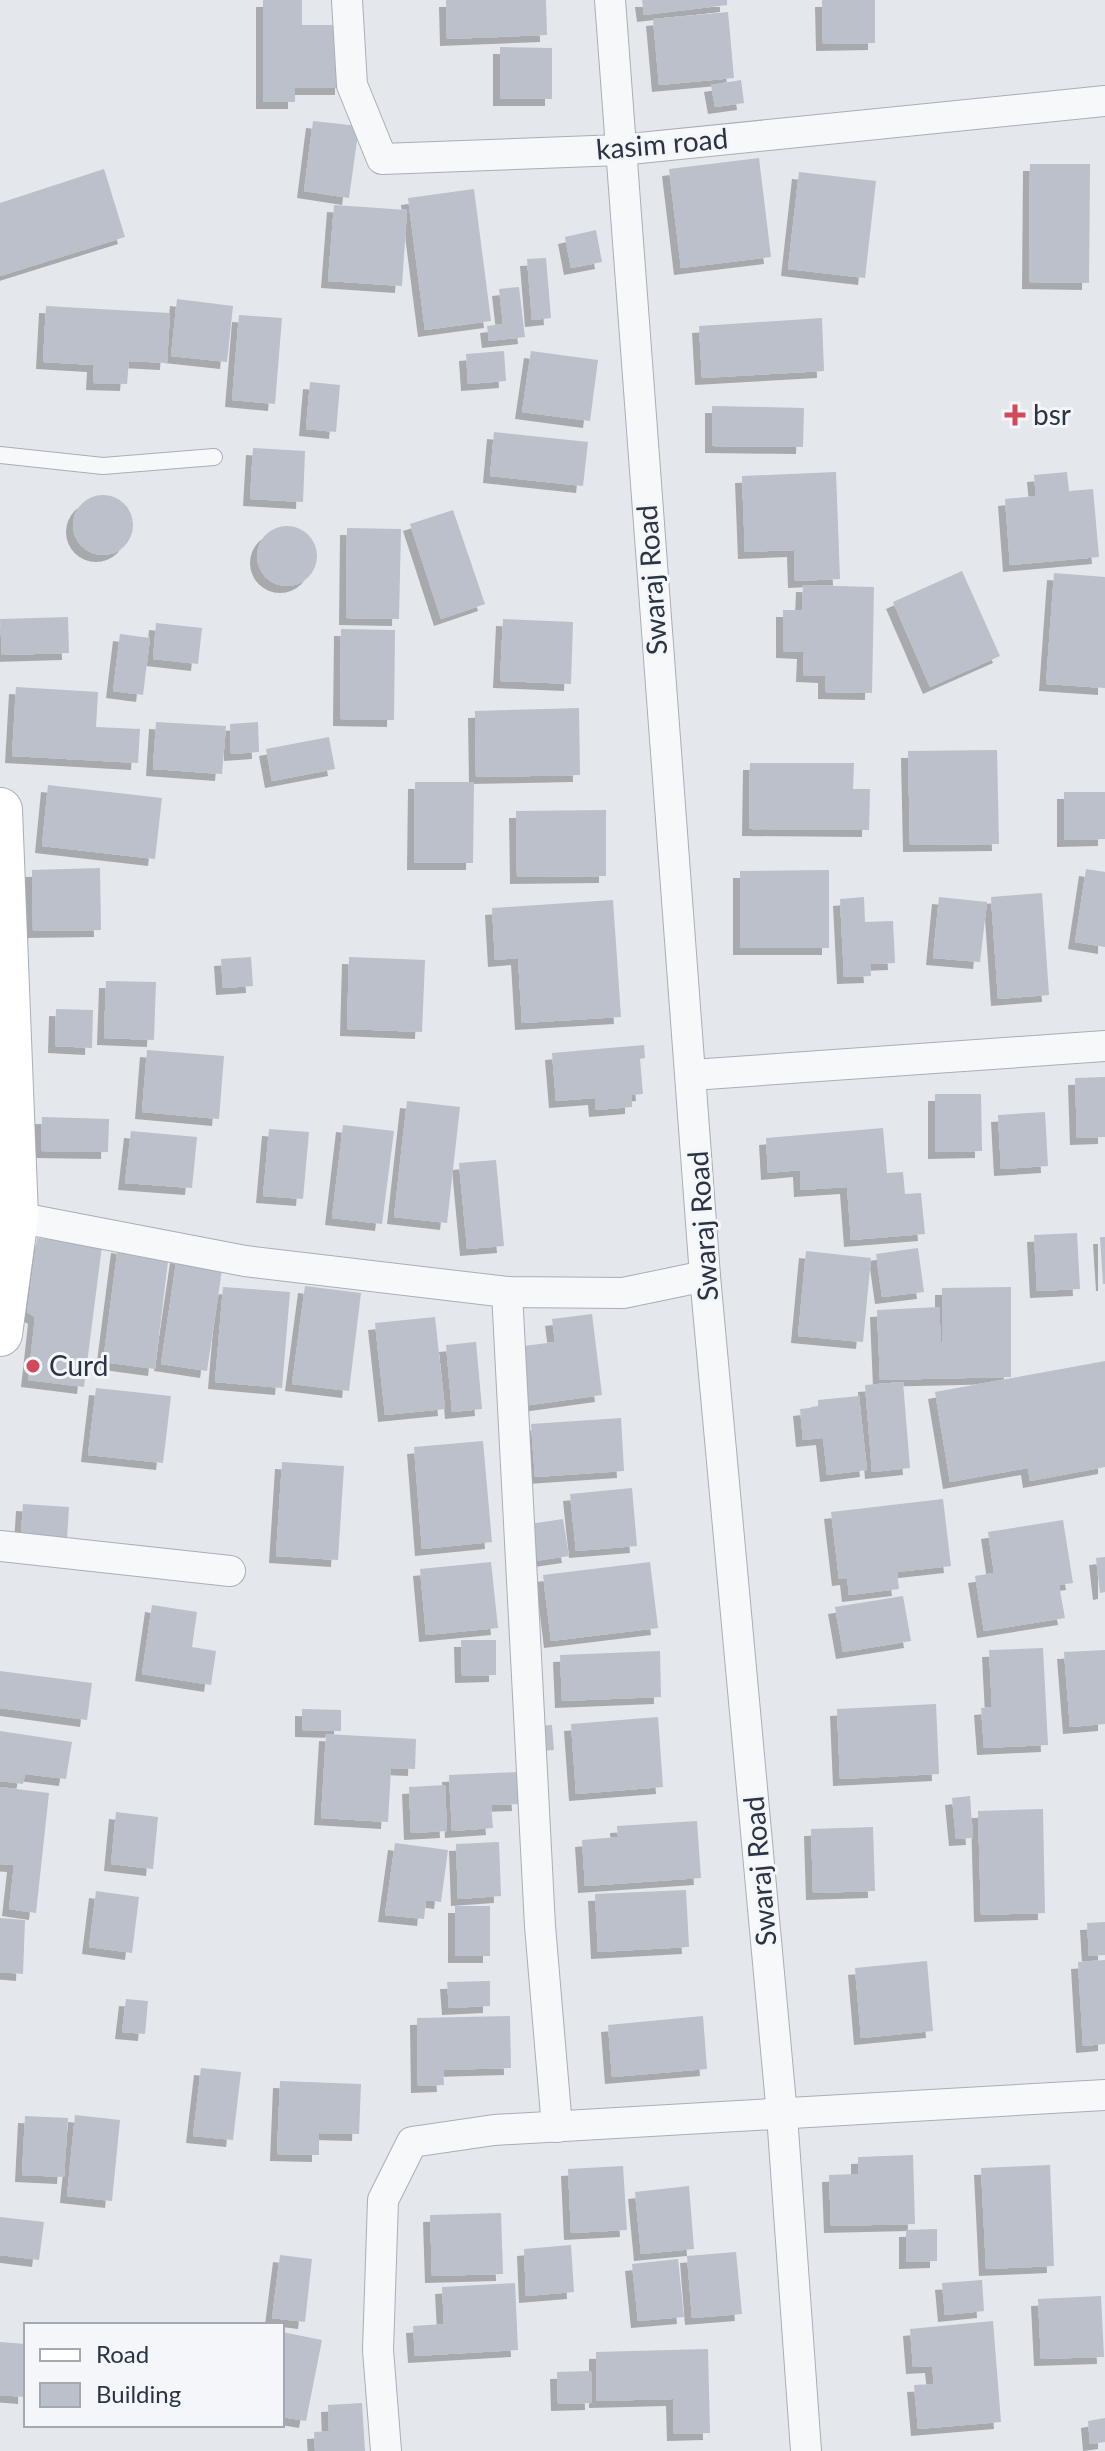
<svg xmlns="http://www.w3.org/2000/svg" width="1105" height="2451" font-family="Lato,sans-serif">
	<defs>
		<filter id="shadow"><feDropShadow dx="-7" dy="7" stdDeviation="0" flood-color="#0004"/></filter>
	</defs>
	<rect width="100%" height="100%" fill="#e4e7ec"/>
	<g fill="#bbc0ca" filter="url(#shadow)">
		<polygon points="263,0 302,0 302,25 342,25 342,88 295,88 295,102 263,102"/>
		<polygon points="446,0 546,0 547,35 447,39"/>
		<polygon points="642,0 727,0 727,5 644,15"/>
		<polygon points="822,0 875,0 875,43 823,44"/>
		<polygon points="728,12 734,78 659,85 653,19"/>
		<polygon points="500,47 552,48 552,99 500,99"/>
		<polygon points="741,80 744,103 715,107 711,85"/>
		<polygon points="313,121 359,126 349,198 304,191"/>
		<polygon points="759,158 771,257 681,268 669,169"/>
		<polygon points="1030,164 1090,164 1089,283 1029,282"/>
		<polygon points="104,169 125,237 0,276 0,203"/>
		<polygon points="799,172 876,181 865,278 788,269"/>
		<polygon points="474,189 491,321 425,330 408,198"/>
		<polygon points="334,205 407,210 402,286 328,281"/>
		<polygon points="596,230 602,262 571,268 565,237"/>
		<polygon points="546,258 551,318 532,320 527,259"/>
		<polygon points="519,287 525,337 489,341 487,326 503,324 499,289"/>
		<polygon points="177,299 233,306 227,362 171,356"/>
		<polygon points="46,306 170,313 167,363 129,361 127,384 93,383 94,365 43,362"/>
		<polygon points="239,315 282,318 275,404 232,400"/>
		<polygon points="822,318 824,371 702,378 699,326"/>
		<polygon points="504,351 506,381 468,384 466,354"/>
		<polygon points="531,351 598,360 590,421 522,412"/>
		<polygon points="310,382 340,385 336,432 306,429"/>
		<polygon points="712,406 804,408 803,447 712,446"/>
		<polygon points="494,432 588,442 583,486 490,476"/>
		<polygon points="253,448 305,451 303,502 250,499"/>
		<polygon points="836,472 840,579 795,581 794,550 745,552 742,476"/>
		<polygon points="1067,472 1069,491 1093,489 1099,557 1010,565 1005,499 1036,496 1034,475"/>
		<circle cx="103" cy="525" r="30"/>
		<polygon points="453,510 485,604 441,619 410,524"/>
		<circle cx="287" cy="556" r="30"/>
		<polygon points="347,528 401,529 399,619 346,618"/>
		<polygon points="962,571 1000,656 930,687 893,602"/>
		<polygon points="1054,573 1105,577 1105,688 1046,684"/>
		<polygon points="803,585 874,587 872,693 825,692 825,676 803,675 804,652 783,651 783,610 802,610"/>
		<polygon points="68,617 69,653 2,655 0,619"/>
		<polygon points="503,619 573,622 571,684 500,681"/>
		<polygon points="156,623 202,628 198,664 153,659"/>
		<polygon points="341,629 395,630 394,720 340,719"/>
		<polygon points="120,634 150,638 143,695 113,691"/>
		<polygon points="16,687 98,692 96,727 140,729 138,763 12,756"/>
		<polygon points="579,708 580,775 476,777 475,711"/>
		<polygon points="156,722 226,726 222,774 153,769"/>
		<polygon points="258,722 259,752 231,754 230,724"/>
		<polygon points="329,737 335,769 272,781 266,749"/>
		<polygon points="997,750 999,844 910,845 908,751"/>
		<polygon points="750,763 854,763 853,789 870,789 869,830 749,829"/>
		<polygon points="415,782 474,782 473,863 414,863"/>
		<polygon points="48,785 162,798 155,859 42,846"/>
		<polygon points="1064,792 1105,792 1105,839 1064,840"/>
		<polygon points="606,810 606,876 517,877 516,811"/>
		<polygon points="100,868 101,930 33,931 32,870"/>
		<polygon points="1086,869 1105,872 1105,947 1075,942"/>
		<polygon points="829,870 829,948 740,948 740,871"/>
		<polygon points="1042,893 1049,995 998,999 991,897"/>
		<polygon points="864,897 865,922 893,921 895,963 870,964 871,976 844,977 840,899"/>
		<polygon points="939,897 987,902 980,962 933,958"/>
		<polygon points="613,900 621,1017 522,1023 518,958 495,960 492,908"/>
		<polygon points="251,957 253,986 223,988 221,959"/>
		<polygon points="349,957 425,960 422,1032 347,1029"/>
		<polygon points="106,981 156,982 154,1040 104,1038"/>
		<polygon points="56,1009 93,1010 92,1048 55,1046"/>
		<polygon points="644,1045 645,1058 640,1059 643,1094 632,1095 632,1107 596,1110 595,1098 556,1101 552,1053"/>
		<polygon points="147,1050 224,1056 219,1119 142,1112"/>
		<polygon points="1105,1077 1105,1137 1077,1138 1075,1078"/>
		<polygon points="935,1094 981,1094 982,1151 935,1152"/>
		<polygon points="407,1101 460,1107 447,1223 394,1217"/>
		<polygon points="1045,1112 1048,1166 1001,1169 998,1115"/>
		<polygon points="42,1117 109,1119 108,1152 41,1151"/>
		<polygon points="343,1125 394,1131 382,1224 332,1218"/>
		<polygon points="883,1128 887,1173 903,1172 905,1194 921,1193 925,1234 851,1240 847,1187 801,1190 800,1170 768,1173 766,1138"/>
		<polygon points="269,1129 309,1132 303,1199 263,1196"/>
		<polygon points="131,1131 197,1137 192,1188 125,1183"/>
		<polygon points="496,1160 504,1246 467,1249 459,1163"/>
		<polygon points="1077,1233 1080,1289 1037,1291 1034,1235"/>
		<polygon points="1100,1237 1105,1237 1105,1284 1103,1284"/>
		<polygon points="37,1238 102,1246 84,1387 28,1380 35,1317 27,1312"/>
		<polygon points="118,1246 169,1253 155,1369 103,1362"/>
		<polygon points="918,1248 924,1292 882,1297 876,1254"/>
		<polygon points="806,1251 871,1258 863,1342 798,1336"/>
		<polygon points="177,1256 223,1263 207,1371 161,1364"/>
		<polygon points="305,1286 361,1293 349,1391 292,1384"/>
		<polygon points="223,1287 290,1292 282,1388 215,1382"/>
		<polygon points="1011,1287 1011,1377 880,1380 877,1310 939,1307 942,1358 942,1288"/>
		<polygon points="592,1314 602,1395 523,1406 516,1347 555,1342 552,1319"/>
		<polygon points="435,1317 445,1409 385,1415 375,1323"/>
		<polygon points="476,1342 482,1409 452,1412 446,1345"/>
		<polygon points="1105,1361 1105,1467 1030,1481 1028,1468 950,1482 935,1392"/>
		<polygon points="903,1382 910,1468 872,1472 865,1385"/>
		<polygon points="96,1388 171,1396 163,1463 88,1455"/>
		<polygon points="859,1396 867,1470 827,1475 823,1438 803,1440 800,1409 818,1407 818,1400"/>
		<polygon points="621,1418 624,1471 535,1477 531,1424"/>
		<polygon points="483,1441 492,1542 422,1549 414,1447"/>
		<polygon points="282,1462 344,1466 338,1560 276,1556"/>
		<polygon points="632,1488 637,1546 576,1551 570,1494"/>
		<polygon points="943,1499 951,1566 897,1572 899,1589 849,1595 847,1578 839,1579 831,1512"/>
		<polygon points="23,1504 69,1507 67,1539 21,1536"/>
		<polygon points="563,1519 569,1556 528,1562 523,1525"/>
		<polygon points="1063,1520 1073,1583 1059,1585 1065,1618 984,1631 975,1576 994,1573 988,1532"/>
		<polygon points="1105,1557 1105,1592 1100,1593 1096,1558"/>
		<polygon points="491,1562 498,1628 426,1635 420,1569"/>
		<polygon points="650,1562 658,1628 551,1641 543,1575"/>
		<polygon points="903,1596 911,1641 843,1652 835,1607"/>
		<polygon points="152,1605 197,1612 192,1647 216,1651 211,1685 142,1674"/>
		<polygon points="461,1640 496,1640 496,1675 462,1676"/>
		<polygon points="1043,1648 1048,1745 984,1748 981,1708 992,1707 989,1650"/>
		<polygon points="1105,1650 1105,1724 1070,1727 1064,1652"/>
		<polygon points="660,1651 661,1697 562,1701 560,1655"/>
		<polygon points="0,1671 92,1683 87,1720 0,1708"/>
		<polygon points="936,1704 939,1774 840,1779 837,1709"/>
		<polygon points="302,1709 341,1710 341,1731 302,1730"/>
		<polygon points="658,1717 663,1787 576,1794 571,1724"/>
		<polygon points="552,1725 554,1750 539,1751 537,1726"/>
		<polygon points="0,1731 72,1742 66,1779 25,1774 23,1784 0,1781"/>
		<polygon points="326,1734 416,1739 415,1769 391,1768 388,1822 321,1818"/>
		<polygon points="517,1772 519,1804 491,1805 493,1828 452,1831 449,1775"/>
		<polygon points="445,1785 447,1831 411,1833 409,1787"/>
		<polygon points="0,1787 49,1793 36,1913 9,1909 14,1865 0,1864"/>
		<polygon points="970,1796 973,1838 956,1839 952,1798"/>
		<polygon points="1043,1809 1045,1913 981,1915 978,1811"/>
		<polygon points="116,1812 158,1817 153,1869 111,1864"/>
		<polygon points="697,1821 701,1878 585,1886 582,1840 618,1837 617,1826"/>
		<polygon points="873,1827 875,1891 813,1893 811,1829"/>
		<polygon points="499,1842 501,1896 458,1899 456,1844"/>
		<polygon points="395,1843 448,1850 441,1902 426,1900 424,1919 385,1915"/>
		<polygon points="686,1890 689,1947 598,1952 595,1894"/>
		<polygon points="96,1891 139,1897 132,1953 89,1947"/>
		<rect x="455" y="1906" width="35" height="50"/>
		<polygon points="0,1918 25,1920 23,1974 0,1972"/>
		<polygon points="1105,1922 1105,1955 1089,1956 1087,1923"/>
		<polygon points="1105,1960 1105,2044 1083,2046 1078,1962"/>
		<polygon points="927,1961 933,2031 861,2038 855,1968"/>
		<polygon points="490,1981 490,2006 449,2008 447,1982"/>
		<polygon points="126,1999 148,2001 145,2034 122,2032"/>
		<polygon points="510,2016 511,2068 443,2070 444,2085 418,2086 417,2018"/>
		<polygon points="703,2016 707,2069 612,2077 608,2025"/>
		<polygon points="201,2068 241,2072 233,2140 193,2136"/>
		<polygon points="280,2081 361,2084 359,2134 319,2133 319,2155 277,2154"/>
		<polygon points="75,2115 120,2120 112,2201 67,2196"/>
		<polygon points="25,2116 68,2118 64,2177 22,2175"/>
		<polygon points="913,2155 915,2224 831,2226 829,2175 858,2174 858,2157"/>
		<polygon points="1050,2165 1054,2266 986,2269 981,2168"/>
		<polygon points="623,2166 627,2230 571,2233 568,2169"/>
		<polygon points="689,2186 694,2249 641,2254 635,2192"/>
		<polygon points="501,2213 503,2274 432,2276 430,2215"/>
		<polygon points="0,2217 44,2222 39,2260 0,2255"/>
		<polygon points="937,2229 937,2261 906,2262 906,2230"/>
		<polygon points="571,2245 574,2292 526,2296 524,2249"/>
		<polygon points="736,2252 742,2314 692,2318 687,2256"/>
		<polygon points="280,2255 312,2259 305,2322 272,2318"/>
		<polygon points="678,2259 684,2317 638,2321 632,2264"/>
		<polygon points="982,2280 984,2311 945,2315 942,2283"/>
		<polygon points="515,2283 518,2350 415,2356 413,2326 444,2324 442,2287"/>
		<polygon points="1101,2296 1104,2357 1041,2359 1038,2299"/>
		<polygon points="993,2321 1001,2422 918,2429 914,2385 934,2384 932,2366 913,2367 910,2329"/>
		<polygon points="282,2332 322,2340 306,2421 282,2417"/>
		<polygon points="0,2342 26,2344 25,2397 0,2395"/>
		<polygon points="708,2349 710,2433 674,2434 673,2399 596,2401 596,2352"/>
		<polygon points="591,2371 592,2403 558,2404 557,2372"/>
		<polygon points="362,2403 365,2451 315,2451 314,2432 329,2431 328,2405"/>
		<polygon points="1105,2418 1105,2442 1090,2444 1088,2421"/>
	</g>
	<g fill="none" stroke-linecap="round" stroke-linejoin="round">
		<g stroke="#a9aeb7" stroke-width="18">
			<polyline id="lane" points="0,455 103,466 214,457"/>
		</g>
		<g stroke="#a9aeb7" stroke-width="32">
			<g id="street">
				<polyline points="347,0 352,85 382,159 620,150 1105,101"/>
				<polyline points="610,0 705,1276 782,2115 806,2451"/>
				<polyline points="692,1075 1105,1046"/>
				<polyline points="16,1217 245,1261 507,1292 623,1293 705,1276"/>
				<polyline points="507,1292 540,1926 557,2127"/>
				<polyline points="0,1546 230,1571"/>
				<polyline points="386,2451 378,2350 383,2200 412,2142 494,2130 1105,2095"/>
			</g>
		</g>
		<g stroke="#a9aeb7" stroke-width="46">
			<polyline id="secondary" points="0,810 16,1217 0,1334"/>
		</g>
		<use href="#lane" stroke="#f7f8fa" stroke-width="16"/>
		<use href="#street" stroke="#f7f8fa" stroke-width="30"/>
		<use href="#secondary" stroke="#fff" stroke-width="44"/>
	</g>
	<g fill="#d1495b" stroke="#f4f6f9" stroke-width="3">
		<path d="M1011 403h8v8h8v8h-8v8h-8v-8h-8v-8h8z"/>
		<circle cx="33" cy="1366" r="8"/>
	</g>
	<g text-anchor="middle" stroke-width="6" stroke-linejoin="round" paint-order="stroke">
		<g font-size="28" fill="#2b3445" stroke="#f4f6f9">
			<text transform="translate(662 144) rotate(-5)" y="10">kasim road</text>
			<text transform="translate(652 580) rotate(-94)" y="10">Swaraj Road</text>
			<text transform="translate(703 1226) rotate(-94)" y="10">Swaraj Road</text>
			<text transform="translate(760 1871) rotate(-95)" y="10">Swaraj Road</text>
		</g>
		<g font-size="28" fill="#2b3445" stroke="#f4f6f9" text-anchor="start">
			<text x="1033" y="425">bsr</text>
			<text x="49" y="1376">Curd</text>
		</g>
	</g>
	<rect x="24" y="2323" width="260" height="104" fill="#f4f6f9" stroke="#a4a8b1" stroke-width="2"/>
	<rect x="40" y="2349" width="40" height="12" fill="#ffffff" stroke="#a4a8b1" stroke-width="2"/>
	<text x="96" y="2363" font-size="24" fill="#2b3445">Road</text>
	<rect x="40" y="2383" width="40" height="24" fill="#bbc0ca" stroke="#a4a8b1" stroke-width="2"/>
	<text x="96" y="2403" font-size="24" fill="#2b3445">Building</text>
</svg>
